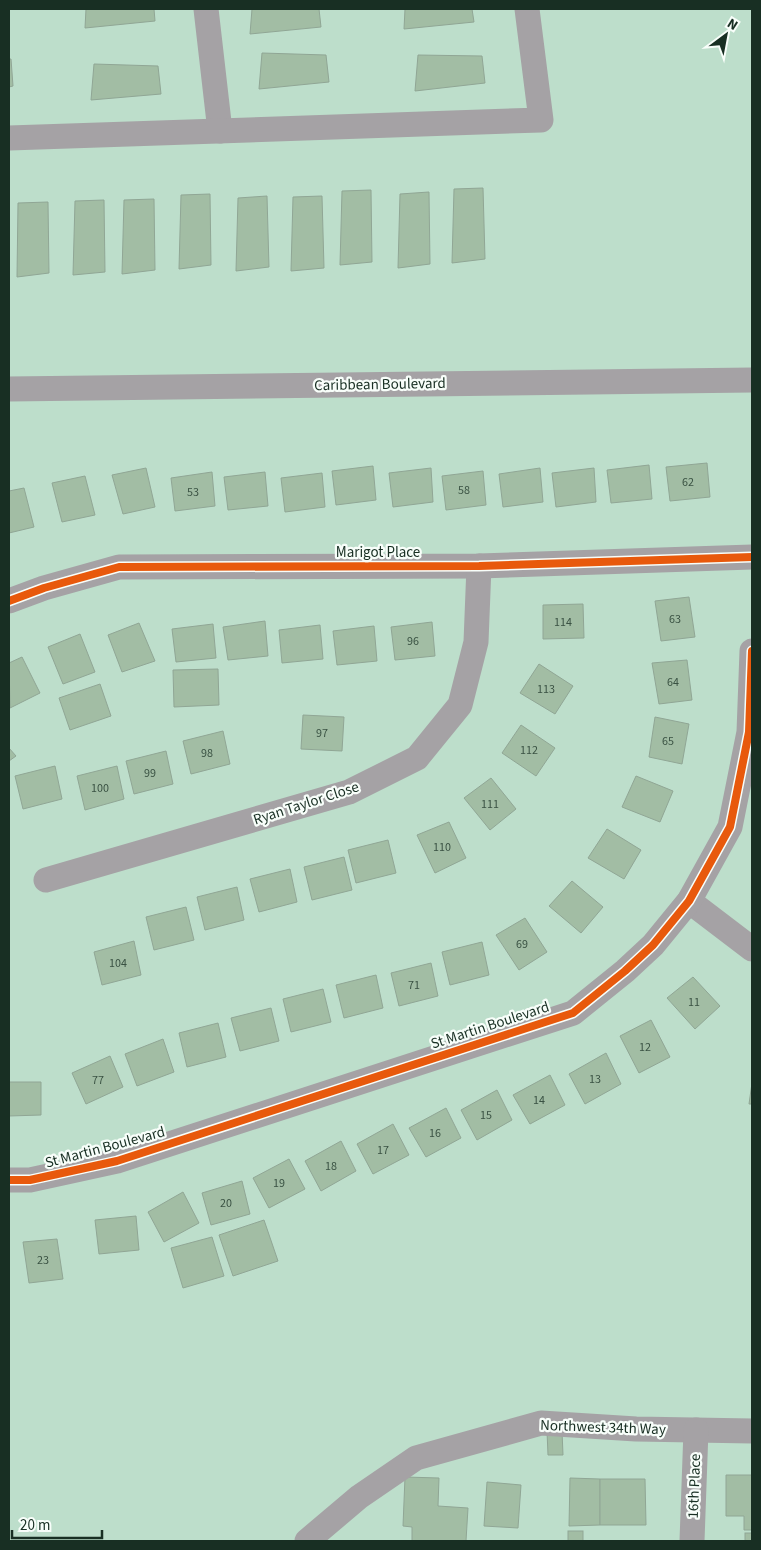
<svg xmlns="http://www.w3.org/2000/svg" width="761" height="1550" font-family="'Source Sans 3',sans-serif">
	<rect width="100%" height="100%" fill="#bddecb"/>
	<g fill="#a2bda4" stroke="#90a695">
		<polygon points="86,9 154,9 155,21 85,28"/>
		<polygon points="252,9 319,9 321,27 250,34"/>
		<polygon points="405,9 472,9 474,22 404,29"/>
		<polygon points="262,53 326,55 329,82 259,89"/>
		<polygon points="418,55 482,56 485,83 415,91"/>
		<polygon points="9,59 11,59 13,86 9,87"/>
		<polygon points="94,64 158,66 161,94 91,100"/>
		<polygon points="483,188 485,259 452,263 454,189"/>
		<polygon points="371,190 372,262 340,265 342,191"/>
		<polygon points="429,192 430,264 398,268 400,194"/>
		<polygon points="210,194 211,265 179,269 181,195"/>
		<polygon points="267,196 269,267 236,271 238,198"/>
		<polygon points="322,196 324,268 291,271 293,197"/>
		<polygon points="154,199 155,270 122,274 124,200"/>
		<polygon points="104,200 105,272 73,275 75,201"/>
		<polygon points="48,202 49,273 17,277 18,203"/>
		<polygon points="707,463 710,497 670,501 666,467"/>
		<polygon points="649,465 652,499 611,503 607,470"/>
		<polygon points="373,466 376,500 336,505 332,471"/>
		<polygon points="146,468 155,507 123,514 112,475"/>
		<polygon points="431,468 433,502 393,507 389,473"/>
		<polygon points="540,468 543,502 503,507 499,474"/>
		<polygon points="594,468 596,502 556,507 552,473"/>
		<polygon points="483,471 486,505 446,510 442,476"/>
		<polygon points="212,472 215,506 175,511 171,478"/>
		<polygon points="265,472 268,506 228,510 224,477"/>
		<polygon points="322,473 325,507 285,512 281,478"/>
		<polygon points="85,476 95,515 62,522 52,483"/>
		<polygon points="24,488 34,527 9,533 9,491"/>
		<polygon points="689,597 695,637 661,641 655,601"/>
		<polygon points="583,604 584,638 543,639 543,605"/>
		<polygon points="265,621 268,656 228,660 223,627"/>
		<polygon points="432,622 435,656 395,660 391,627"/>
		<polygon points="139,623 155,661 122,672 108,635"/>
		<polygon points="213,624 216,658 176,662 172,629"/>
		<polygon points="320,625 323,659 282,663 279,630"/>
		<polygon points="374,626 377,661 337,665 333,631"/>
		<polygon points="80,634 95,672 63,684 48,647"/>
		<polygon points="22,657 40,693 10,708 9,663"/>
		<polygon points="687,660 692,700 659,704 652,663"/>
		<polygon points="539,664 573,686 555,714 520,693"/>
		<polygon points="218,669 219,705 174,707 173,670"/>
		<polygon points="100,684 111,716 70,730 59,698"/>
		<polygon points="303,715 344,717 342,751 301,749"/>
		<polygon points="655,717 689,724 682,764 649,757"/>
		<polygon points="521,725 555,748 536,776 502,753"/>
		<polygon points="223,731 230,764 191,774 183,741"/>
		<polygon points="9,748 16,756 9,761"/>
		<polygon points="166,751 173,784 134,794 126,761"/>
		<polygon points="55,766 62,799 23,809 15,776"/>
		<polygon points="117,766 124,799 85,810 77,776"/>
		<polygon points="636,776 673,791 660,822 622,807"/>
		<polygon points="491,778 516,809 490,830 464,798"/>
		<polygon points="449,822 466,858 435,873 417,835"/>
		<polygon points="607,829 641,850 624,879 588,858"/>
		<polygon points="388,840 396,873 356,883 348,850"/>
		<polygon points="344,857 352,890 312,900 304,867"/>
		<polygon points="290,869 297,902 259,912 250,879"/>
		<polygon points="572,881 603,907 581,933 549,906"/>
		<polygon points="237,887 244,920 205,930 197,897"/>
		<polygon points="186,907 194,940 154,950 146,917"/>
		<polygon points="525,918 547,952 519,970 496,935"/>
		<polygon points="134,941 141,975 102,985 94,952"/>
		<polygon points="482,942 489,975 450,985 442,952"/>
		<polygon points="431,963 438,996 399,1006 391,973"/>
		<polygon points="376,975 383,1008 344,1018 336,985"/>
		<polygon points="693,977 720,1006 695,1029 667,998"/>
		<polygon points="323,989 331,1022 291,1032 283,999"/>
		<polygon points="271,1008 279,1041 240,1051 231,1018"/>
		<polygon points="651,1020 670,1057 639,1073 620,1036"/>
		<polygon points="218,1023 226,1057 187,1067 179,1033"/>
		<polygon points="163,1039 174,1072 137,1086 125,1054"/>
		<polygon points="606,1053 621,1084 585,1104 569,1074"/>
		<polygon points="110,1056 123,1087 86,1104 72,1073"/>
		<polygon points="550,1075 565,1105 530,1124 513,1095"/>
		<polygon points="9,1082 41,1082 41,1115 9,1116"/>
		<polygon points="752,1083 752,1104 749,1104"/>
		<polygon points="497,1090 512,1120 477,1140 461,1110"/>
		<polygon points="446,1108 461,1138 426,1157 409,1128"/>
		<polygon points="393,1124 409,1155 373,1174 357,1144"/>
		<polygon points="341,1141 356,1171 321,1191 305,1161"/>
		<polygon points="289,1159 305,1189 269,1208 253,1178"/>
		<polygon points="242,1181 250,1214 211,1225 202,1193"/>
		<polygon points="183,1192 199,1223 164,1242 148,1212"/>
		<polygon points="136,1216 139,1250 99,1254 95,1220"/>
		<polygon points="264,1220 278,1261 233,1276 219,1235"/>
		<polygon points="212,1237 224,1276 183,1288 171,1248"/>
		<polygon points="57,1239 63,1279 29,1283 23,1242"/>
		<polygon points="547,1431 562,1431 563,1455 548,1455"/>
		<polygon points="726,1475 752,1475 752,1530 744,1530 744,1516 726,1516"/>
		<polygon points="405,1477 439,1478 438,1506 468,1508 466,1541 412,1541 412,1527 403,1526"/>
		<polygon points="570,1478 600,1479 600,1525 569,1526"/>
		<polygon points="600,1479 645,1479 646,1525 600,1525"/>
		<polygon points="487,1482 521,1485 518,1528 484,1526"/>
		<rect x="568" y="1531" width="15" height="10"/>
		<rect x="745" y="1533" width="7" height="8"/>
	</g>
	<g fill="none" stroke-linecap="round" stroke-linejoin="round">
		<g stroke="#a5a2a5" stroke-width="25">
			<polyline points="206,9 220,131"/>
			<polyline points="9,138 541,120 527,9"/>
			<polyline points="9,389 752,380"/>
			<polyline points="9,601 44,588 119,567 479,566 752,557"/>
			<polyline points="46,880 349,792 417,758 460,705 476,642 479,566"/>
			<polyline points="689,901 752,949"/>
			<polyline points="9,1180 30,1180 117,1161 573,1013 625,971 653,945 689,901 730,827 749,732 752,651"/>
			<polyline points="307,1541 359,1497 416,1458 541,1423 636,1429 752,1431"/>
			<polyline points="692,1541 696,1430"/>
		</g>
		<g stroke="#f8fefa" stroke-width="11">
			<g id="cycleway">
				<polyline points="9,601 44,588 119,567 479,566 752,557"/>
				<polyline points="9,1180 30,1180 117,1161 573,1013 625,971 653,945 689,901 730,827 749,732 752,651"/>
			</g>
		</g>
		<use href="#cycleway" stroke="#e8590c" stroke-width="8"/>
	</g>
	<g text-anchor="middle" stroke-width="4.5" stroke-linejoin="round" paint-order="stroke">
		<g font-size="12" fill="#3a5243">
			<text x="688" y="486">62</text>
			<text x="464" y="494">58</text>
			<text x="193" y="496">53</text>
			<text x="675" y="623">63</text>
			<text x="563" y="626">114</text>
			<text x="413" y="645">96</text>
			<text x="673" y="686">64</text>
			<text x="546" y="693">113</text>
			<text x="322" y="737">97</text>
			<text x="668" y="745">65</text>
			<text x="529" y="754">112</text>
			<text x="207" y="757">98</text>
			<text x="150" y="777">99</text>
			<text x="100" y="792">100</text>
			<text x="490" y="808">111</text>
			<text x="442" y="851">110</text>
			<text x="522" y="948">69</text>
			<text x="118" y="967">104</text>
			<text x="414" y="989">71</text>
			<text x="694" y="1006">11</text>
			<text x="645" y="1051">12</text>
			<text x="595" y="1083">13</text>
			<text x="98" y="1084">77</text>
			<text x="539" y="1104">14</text>
			<text x="486" y="1119">15</text>
			<text x="435" y="1137">16</text>
			<text x="383" y="1154">17</text>
			<text x="331" y="1170">18</text>
			<text x="279" y="1187">19</text>
			<text x="226" y="1207">20</text>
			<text x="43" y="1264">23</text>
		</g>
		<g font-size="15" fill="#182f23" stroke="#f8fefa">
			<text transform="translate(380 384) rotate(-1)" y="5">Caribbean Boulevard</text>
			<text x="378" y="557">Marigot Place</text>
			<text transform="translate(306 803) rotate(-18)" y="5">Ryan Taylor Close</text>
			<text transform="translate(490 1025) rotate(-18)" y="5">St Martin Boulevard</text>
			<text transform="translate(105 1147) rotate(-15)" y="5">St Martin Boulevard</text>
			<text transform="translate(603 1427) rotate(2)" y="5">Northwest 34th Way</text>
			<text transform="translate(694 1486) rotate(-88)" y="5">16th Place</text>
		</g>
	</g>
	<rect width="761" height="1550" fill="none" stroke="#182f23" stroke-width="20"/>
	<g transform="translate(726 35) rotate(32)" stroke="#f8fefa" stroke-width="4" paint-order="stroke">
	<path d="M0-4L9 19L0 12L-9 19Z" fill="#182f23"/>
	<text y="-8" font-size="14" font-weight="bold" text-anchor="middle" fill="#182f23">N</text>
	</g>
	<path d="M12 1530v8h90v-8" fill="none" stroke="#182f23" stroke-width="2.5"/>
	<text x="20" y="1530" font-size="15" fill="#182f23" stroke="#f8fefa" stroke-width="4" paint-order="stroke">20 m</text>
</svg>
